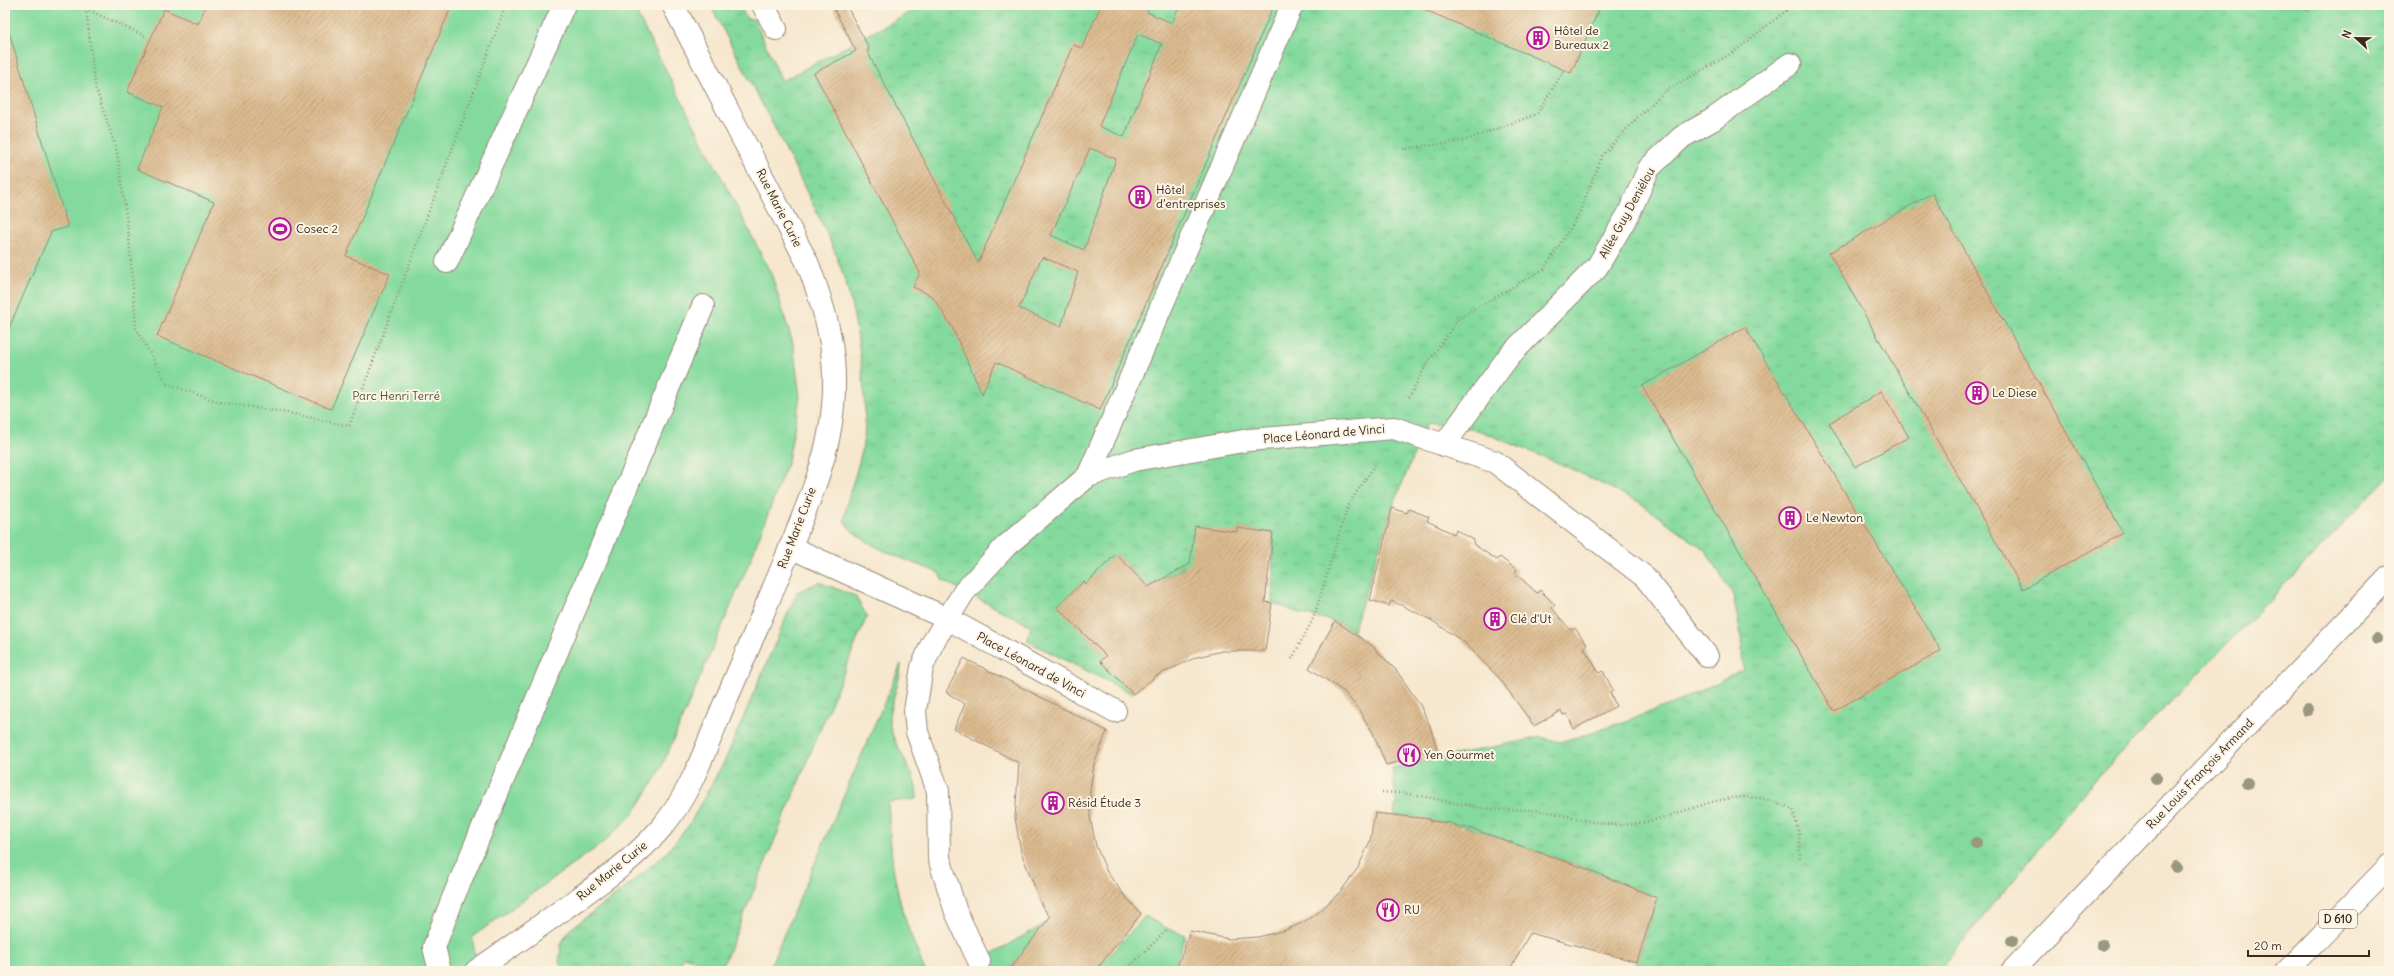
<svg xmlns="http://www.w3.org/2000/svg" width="2394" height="976" font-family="Delius,sans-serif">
	<defs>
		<pattern id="grass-tufts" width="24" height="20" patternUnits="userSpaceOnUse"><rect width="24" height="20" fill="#84da9e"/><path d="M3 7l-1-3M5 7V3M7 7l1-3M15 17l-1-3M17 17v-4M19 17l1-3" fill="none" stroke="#73bb88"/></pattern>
		<pattern id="building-hatch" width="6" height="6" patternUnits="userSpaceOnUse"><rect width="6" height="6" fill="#dcbb90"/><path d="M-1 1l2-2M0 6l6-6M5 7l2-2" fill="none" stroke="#b49875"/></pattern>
	</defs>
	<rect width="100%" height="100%" fill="#fcf5e5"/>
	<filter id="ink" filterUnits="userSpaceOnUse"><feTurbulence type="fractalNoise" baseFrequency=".025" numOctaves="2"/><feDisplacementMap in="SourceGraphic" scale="8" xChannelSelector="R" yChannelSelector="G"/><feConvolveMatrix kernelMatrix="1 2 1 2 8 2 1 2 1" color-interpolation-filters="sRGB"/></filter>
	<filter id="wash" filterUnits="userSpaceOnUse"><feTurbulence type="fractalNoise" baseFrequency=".012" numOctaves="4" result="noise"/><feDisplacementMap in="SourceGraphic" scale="16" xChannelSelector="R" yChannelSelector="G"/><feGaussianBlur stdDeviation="0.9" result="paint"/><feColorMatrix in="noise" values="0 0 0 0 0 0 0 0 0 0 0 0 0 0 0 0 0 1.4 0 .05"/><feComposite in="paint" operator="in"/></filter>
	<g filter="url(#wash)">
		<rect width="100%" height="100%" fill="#f6e7ce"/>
		<g fill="url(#grass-tufts)" stroke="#60825e">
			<path d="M710,5H739L747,19H754L782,81L924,5H2389V477L2092,783L1939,971H1631L1637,962L1657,898L1590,870L1464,826L1394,815L1396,802L1392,768L1541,737L1559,742L1592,733L1675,703L1743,670L1741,636L1733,595L1706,551L1639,502L1563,465L1478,430L1427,423L1392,508L1353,631L1335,621L1305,615L1272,603L1273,533L1238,528L1237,532L1190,564L1148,587L1116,554L1086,584L1083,581L1058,607L1106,656L1101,661L1133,694L1027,641L1031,626L942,580L939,573C913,562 859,546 844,521C848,488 865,457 865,423C865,376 857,318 843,274C831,239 813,205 797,172C769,116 739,60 710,5Z"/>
			<polygon points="819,582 855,596 867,616 721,970 684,956 677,971 564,971 559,963 561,945 569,930 624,889 665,854 689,825 726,758 797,592"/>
		</g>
		<g fill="#84da9e" stroke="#60825e">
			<polygon points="5,5 632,5 771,273 793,344 800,397 788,461 750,561 659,773 633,814 604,842 472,937 478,971 5,971"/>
			<path d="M901,664C901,682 888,707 889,721C893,750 917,768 917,799L888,802C890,832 891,864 898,893C904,920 915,946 925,971H768Z"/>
			<polygon points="1145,916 1168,929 1185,935 1174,971 1095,971"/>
			<polygon points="1048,922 1008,971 967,971 979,961"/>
		</g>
		<g id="blocks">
			<g fill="url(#building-hatch)" fill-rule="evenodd">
				<polygon points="206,5 452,5 346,256 390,274 331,409 157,336 214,202 137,169 163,107 127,92 164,9 198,24"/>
				<path d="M832,5H846L868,46L869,49L867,51L978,263L1073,45L1082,48L1101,5H1150L1147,12L1172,23L1180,5H1274L1100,410L996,362L982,394L952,327L932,296L913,287L920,273L814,73L856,51ZM1138,34L1162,44L1124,137L1099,126ZM1090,148L1116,159L1084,250L1051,235ZM1042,257L1078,272L1061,327L1019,308Z"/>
				<polygon points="1414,5 1601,5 1571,73"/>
				<polygon points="5,19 68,227 51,232 5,337"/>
				<polygon points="1932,193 2123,533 2023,589 1829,253"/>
				<polygon points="1745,327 1941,651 1834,711 1642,386"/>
				<polygon points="1881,391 1909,437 1855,467 1829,423"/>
				<polygon points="1392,508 1407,513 1409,509 1429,517 1427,521 1454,534 1456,530 1474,540 1473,544 1497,560 1500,557 1517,570 1515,573 1537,593 1540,590 1555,605 1552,608 1567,626 1571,630 1575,628 1587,645 1584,648 1599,673 1603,671 1613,690 1610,692 1616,706 1574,729 1567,714 1563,715 1561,711 1534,726 1500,679 1464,642 1431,620 1401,605 1391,601 1389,606 1370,600"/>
				<polygon points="1195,526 1237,532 1237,528 1273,533 1265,602 1272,603 1265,651 1222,651 1197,657 1156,676 1133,694 1100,661 1106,656 1057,607 1084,581 1086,584 1116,554 1148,587 1190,564"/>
				<polygon points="1335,621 1370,644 1396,670 1419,703 1430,726 1438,753 1386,765 1373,733 1357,707 1343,691 1309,668"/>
				<polygon points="964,658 1107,731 1094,764 1090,790 1090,817 1096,846 1107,872 1124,895 1141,914 1095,971 1008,971 1050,917 1042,906 1021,852 1015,818 1019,763 954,729 965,704 946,692"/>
				<polygon points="1375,813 1430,819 1430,821 1450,823 1463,828 1464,826 1590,870 1657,898 1637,962 1530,933 1509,971 1176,971 1190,931 1229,939 1258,937 1286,930 1304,922 1320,911 1341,891 1358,868 1370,841"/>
			</g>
		</g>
	</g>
	<g filter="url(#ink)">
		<use href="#blocks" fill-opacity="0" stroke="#988876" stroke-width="1"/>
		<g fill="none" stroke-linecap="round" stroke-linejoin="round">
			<g stroke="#988876" stroke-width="24">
				<g id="service">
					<polyline points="763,5 776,29"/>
					<polyline points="447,262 564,5"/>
					<polyline points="1444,445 1509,356 1597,267 1629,213 1649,168 1682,137 1712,120 1790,64"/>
					<polyline points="979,961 956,912 939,858 938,791 917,732 915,711 922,667 932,644 964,592 1006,546 1088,476 1134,460 1249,440 1394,428 1495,462 1645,577 1707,656"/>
					<polyline points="440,971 434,947 453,898 703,306"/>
				</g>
			</g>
			<g stroke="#988876" stroke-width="24">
				<polyline id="pedestrian" points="948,619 1115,711"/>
			</g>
			<g stroke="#988876" stroke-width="24">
				<g id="minor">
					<polyline points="1088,476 1292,5"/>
					<polyline points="790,547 948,619"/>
					<path d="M476,971C506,950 536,929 565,908C600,883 635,859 662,827C691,793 706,747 723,707C744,659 764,611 784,563C804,513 829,460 833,406C838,353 826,311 807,262L673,5"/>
				</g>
			</g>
			<g stroke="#988876" stroke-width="24">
				<polyline id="tertiary" points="2012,971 2389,577"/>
			</g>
			<g stroke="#988876" stroke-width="24">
				<polyline id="primary" points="2287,971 2389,866"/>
			</g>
			<g stroke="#988876" stroke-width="2.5" stroke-dasharray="1 3" stroke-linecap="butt">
				<polyline points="84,5 86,9 147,37"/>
				<polyline points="86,9 95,86 117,151 129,237 136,328 167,384 219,402 294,414 349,426 506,5"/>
				<polyline points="1403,149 1463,141 1537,114 1564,70"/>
				<polyline points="1409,398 1426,365 1459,318 1544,269 1578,216 1602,156 1636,119 1665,91 1734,52 1793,5"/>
				<polyline points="1292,659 1314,617 1348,505 1377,462"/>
				<path d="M1382,792C1417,793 1450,803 1484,808C1505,811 1527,808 1548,812C1571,816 1596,825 1620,825C1683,823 1730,775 1793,810L1799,834L1800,860"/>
				<polyline points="1125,971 1168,929"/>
			</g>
			<use href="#service" stroke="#fff" stroke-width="22"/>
			<use href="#pedestrian" stroke="#fff" stroke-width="22"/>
			<use href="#minor" stroke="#fff" stroke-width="22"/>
			<use href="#tertiary" stroke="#fff" stroke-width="22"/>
			<use href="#primary" stroke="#fff" stroke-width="22"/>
		</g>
		<g fill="#99977f">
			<circle cx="2377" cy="639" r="6"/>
			<circle cx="2307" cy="710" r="6"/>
			<circle cx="2156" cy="778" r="6"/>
			<circle cx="2247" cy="783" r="6"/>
			<circle cx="1976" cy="843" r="6"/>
			<circle cx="2176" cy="867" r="6"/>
			<circle cx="2012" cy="941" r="6"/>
			<circle cx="2102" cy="945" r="6"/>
		</g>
	</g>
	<defs>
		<g id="building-ring" transform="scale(1.15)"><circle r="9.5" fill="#fcf5e5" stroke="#b5179e" stroke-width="1.5"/><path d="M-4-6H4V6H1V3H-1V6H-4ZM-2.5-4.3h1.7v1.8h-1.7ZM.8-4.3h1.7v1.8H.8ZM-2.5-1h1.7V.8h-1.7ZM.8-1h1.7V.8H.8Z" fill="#b5179e"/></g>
		<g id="stadium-ring" transform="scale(1.15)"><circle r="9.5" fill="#fcf5e5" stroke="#b5179e" stroke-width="1.5"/><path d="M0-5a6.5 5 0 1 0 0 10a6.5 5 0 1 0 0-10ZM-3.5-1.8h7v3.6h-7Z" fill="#b5179e"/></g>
		<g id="restaurant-ring" transform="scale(1.15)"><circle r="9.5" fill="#fcf5e5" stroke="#b5179e" stroke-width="1.5"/><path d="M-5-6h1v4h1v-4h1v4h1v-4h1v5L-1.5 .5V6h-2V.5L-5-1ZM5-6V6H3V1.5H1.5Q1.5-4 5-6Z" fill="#b5179e"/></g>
	</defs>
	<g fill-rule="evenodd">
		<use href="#building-ring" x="1538" y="38"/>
		<use href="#building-ring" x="1140" y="197"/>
		<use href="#stadium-ring" x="280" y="229"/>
		<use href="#building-ring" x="1977" y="393"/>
		<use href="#building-ring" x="1790" y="518"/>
		<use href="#building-ring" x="1495" y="619"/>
		<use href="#restaurant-ring" x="1409" y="755"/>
		<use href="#building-ring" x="1053" y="803"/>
		<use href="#restaurant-ring" x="1388" y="910"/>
	</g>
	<g text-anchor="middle" stroke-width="4" stroke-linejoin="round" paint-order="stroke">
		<rect fill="#fcf5e5" stroke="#75675a" stroke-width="1" x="2319" y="910" width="38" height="18" rx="3"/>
		<g font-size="11" font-weight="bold" fill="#3b2a1e">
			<text x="2338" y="923">D 610</text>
		</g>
		<g font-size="12" fill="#3b2a1e" stroke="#fcf5e5" text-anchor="start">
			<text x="1554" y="35">Hôtel de<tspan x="1554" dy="14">Bureaux 2</tspan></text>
			<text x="1156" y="194">Hôtel<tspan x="1156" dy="14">d’entreprises</tspan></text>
			<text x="296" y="233">Cosec 2</text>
			<text x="1992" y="397">Le Diese</text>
			<text x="1806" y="522">Le Newton</text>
			<text x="1510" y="623">Clé d'Ut</text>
			<text x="1424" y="759">Yen Gourmet</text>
			<text x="1068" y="807">Résid Étude 3</text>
			<text x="1404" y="914">RU</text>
		</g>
		<g font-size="12" fill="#3b2a1e" stroke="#fcf5e5">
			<text transform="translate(779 208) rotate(63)" y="4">Rue Marie Curie</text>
			<text transform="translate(1627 213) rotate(-61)" y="4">Allée Guy Deniélou</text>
			<text transform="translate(1324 434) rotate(-5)" y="4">Place Léonard de Vinci</text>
			<text transform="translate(797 528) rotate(-69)" y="4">Rue Marie Curie</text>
			<text transform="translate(1031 665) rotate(29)" y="4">Place Léonard de Vinci</text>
			<text transform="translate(2200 774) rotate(-46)" y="4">Rue Louis François Armand</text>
			<text transform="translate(612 871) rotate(-39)" y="4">Rue Marie Curie</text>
		</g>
		<g font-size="12" fill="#4d563e" stroke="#fcf5e5">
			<text x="396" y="400">Parc Henri Terré</text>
		</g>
	</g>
	<rect width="2394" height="976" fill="none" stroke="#fcf5e5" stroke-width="20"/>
	<g transform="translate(2356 38) rotate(292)" stroke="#fcf5e5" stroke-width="3" paint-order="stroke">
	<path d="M0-3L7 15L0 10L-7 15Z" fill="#3b2a1e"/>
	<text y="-6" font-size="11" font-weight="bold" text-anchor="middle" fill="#3b2a1e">N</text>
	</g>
	<path d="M2248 950v6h121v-6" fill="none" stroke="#3b2a1e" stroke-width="2"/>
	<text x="2254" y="950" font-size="12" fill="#3b2a1e" stroke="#fcf5e5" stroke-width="3" paint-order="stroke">20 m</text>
</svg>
